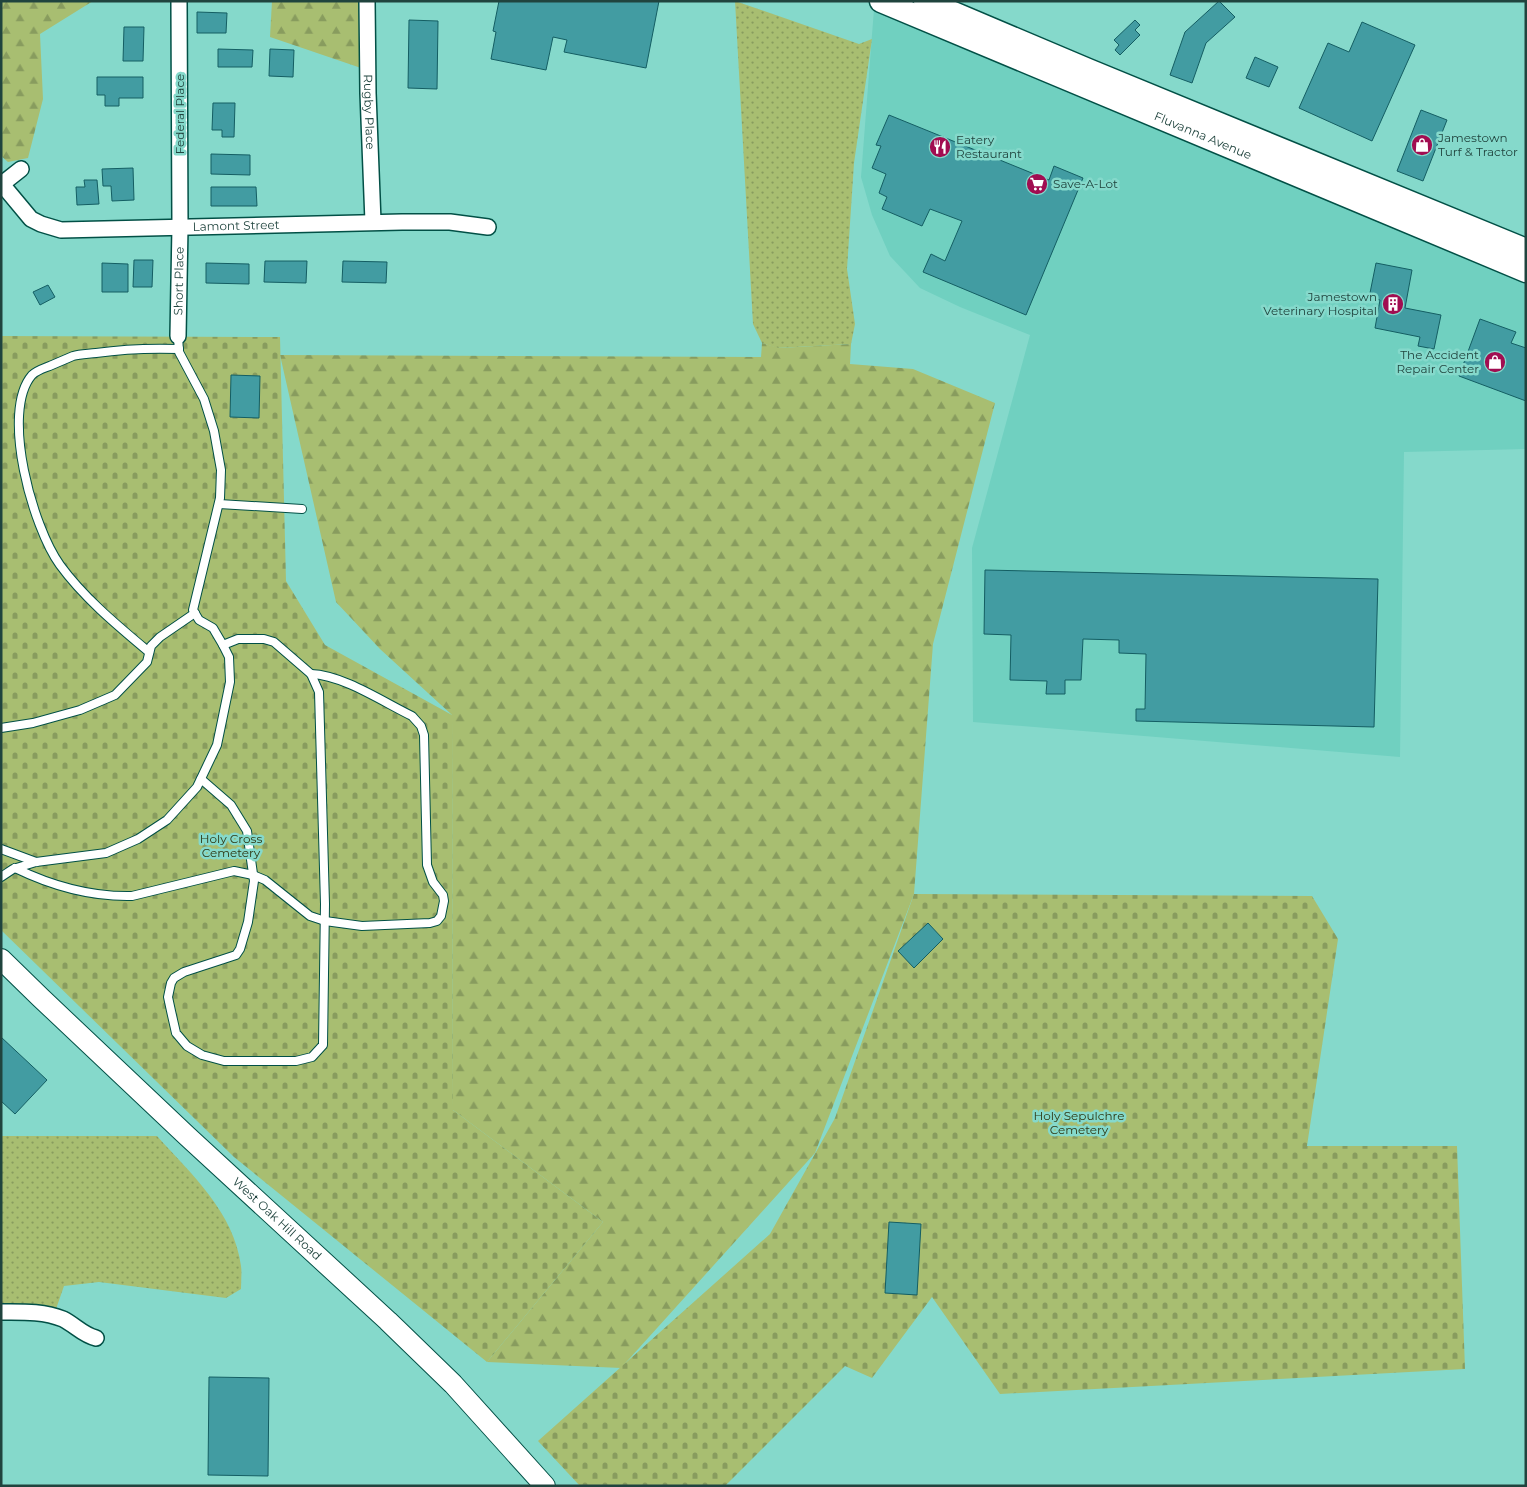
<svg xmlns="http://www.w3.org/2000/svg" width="1527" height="1487" font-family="Montserrat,sans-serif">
	<defs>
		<pattern id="grass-dots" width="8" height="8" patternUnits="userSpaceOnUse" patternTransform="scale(1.25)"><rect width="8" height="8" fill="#a8be71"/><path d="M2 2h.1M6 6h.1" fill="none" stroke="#889c5e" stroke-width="1.8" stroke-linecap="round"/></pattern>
		<pattern id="forest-firs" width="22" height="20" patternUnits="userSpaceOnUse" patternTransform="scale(1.25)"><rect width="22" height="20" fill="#a8be71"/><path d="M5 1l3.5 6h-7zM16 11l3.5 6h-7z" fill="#889c5e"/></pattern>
		<pattern id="cemetery-stones" width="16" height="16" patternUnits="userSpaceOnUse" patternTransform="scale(1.25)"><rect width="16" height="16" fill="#a8be71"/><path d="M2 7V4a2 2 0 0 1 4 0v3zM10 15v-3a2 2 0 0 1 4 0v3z" fill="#889c5e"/></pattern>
	</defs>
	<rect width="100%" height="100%" fill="#85d9cb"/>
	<polygon fill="#70d0c0" points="874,9 1526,281 1526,449 1404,452 1400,757 973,722 972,548 1030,335 960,307 920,288 890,256 872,215 861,177"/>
	<g fill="url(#grass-dots)">
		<polygon points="735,1 859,44 872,39 854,163 847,269 855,324 851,344 777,348 762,343 753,324"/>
		<path d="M1,1136H157C191,1174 234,1212 241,1266C242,1273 241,1281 241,1289L226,1298L99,1282L64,1286L56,1309L33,1304H1Z"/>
	</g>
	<g fill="url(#forest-firs)">
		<polygon points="1,1 93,1 40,34 43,99 28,158 8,162 1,156"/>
		<polygon points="272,1 360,1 361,68 270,37"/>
		<polygon points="762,343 779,348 851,344 850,364 913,369 995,403 933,644 914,894 815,1153 621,1368 487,1362 603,1222 453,1110 452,715 380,649 336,602 280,355 761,357"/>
	</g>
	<g fill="url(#cemetery-stones)">
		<polygon points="1,336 280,337 286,581 325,645 452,715 453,1110 603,1222 487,1362 234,1157 1,930"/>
		<polygon points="914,894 1312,896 1338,939 1307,1146 1457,1146 1465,1369 1000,1394 932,1297 872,1378 845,1366 725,1486 580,1486 538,1441 770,1234 835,1118"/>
	</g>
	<g fill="#429ca2" stroke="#145e63">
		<polygon points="499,1 659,1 646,68 564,52 567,40 553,37 546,70 491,59 496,32 493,31"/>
		<polygon points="1219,1 1235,17 1206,43 1192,83 1170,75 1185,32"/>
		<polygon points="197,12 227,13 226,33 197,33"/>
		<polygon points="409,20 438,21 437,89 408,88"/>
		<polygon points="1135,20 1140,25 1135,30 1140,35 1120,55 1115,50 1119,45 1114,40"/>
		<polygon points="1362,22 1415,45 1372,141 1299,108 1328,43 1349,52"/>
		<polygon points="124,27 144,27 143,61 123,61"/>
		<polygon points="218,49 253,50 252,67 218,67"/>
		<polygon points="270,49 294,50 293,77 269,76"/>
		<polygon points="1255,57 1278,67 1269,87 1246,78"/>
		<polygon points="97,77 143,77 143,98 119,98 119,106 105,106 105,95 97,95"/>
		<polygon points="213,103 235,103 234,137 222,137 222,130 212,130"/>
		<polygon points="1421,110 1447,120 1423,181 1397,171"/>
		<polygon points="889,115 1049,180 1054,166 1083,178 1026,315 923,272 931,254 945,261 962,221 930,209 922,226 882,209 887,197 879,193 886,174 872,168 881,146 876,145"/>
		<polygon points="211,154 250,155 250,175 211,174"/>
		<polygon points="133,168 134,200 112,201 111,186 103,186 102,169"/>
		<polygon points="84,180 97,180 99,204 77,205 76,187 85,187"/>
		<polygon points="211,187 256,187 257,206 211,206"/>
		<polygon points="134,260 153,260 152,287 133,287"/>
		<polygon points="265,261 307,261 306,283 264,282"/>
		<polygon points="343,261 387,262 386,283 342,282"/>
		<polygon points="102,263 128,264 128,292 102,292"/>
		<polygon points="206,263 249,264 249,284 206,283"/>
		<polygon points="1376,263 1412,270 1405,308 1441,315 1434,349 1418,346 1420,337 1375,328 1380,300 1369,298"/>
		<polygon points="48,285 55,297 40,305 33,292"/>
		<polygon points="1480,319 1516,332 1511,343 1526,348 1526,401 1459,376"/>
		<polygon points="231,375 260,376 259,418 230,417"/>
		<polygon points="985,570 1378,579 1374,727 1136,721 1136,709 1145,709 1146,654 1119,653 1119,640 1083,639 1081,680 1065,680 1065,694 1046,694 1047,681 1010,680 1011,635 984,634"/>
		<polygon points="928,923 943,939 914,968 898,951"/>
		<polygon points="1,1037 47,1080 15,1114 1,1101"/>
		<polygon points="889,1222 921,1224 917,1295 885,1293"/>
		<polygon points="209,1377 269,1378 268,1476 208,1475"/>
	</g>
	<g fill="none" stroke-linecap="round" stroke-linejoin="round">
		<g stroke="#025046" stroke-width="10">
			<g id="lane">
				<polyline points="219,504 302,509"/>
				<path d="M149,652C118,626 84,598 60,565C33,528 0,412 32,375C37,370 45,368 52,365C59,362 66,359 73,356C80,354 88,354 96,353C124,349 151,348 179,349"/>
				<polyline points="1,728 33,723 80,710 115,695 147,662 151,646 160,637 195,613"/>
				<polyline points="201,779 231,805 247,831 254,881 248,922 240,949 236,955 184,972 174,978 171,983 168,997 171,1011 176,1033 187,1046 202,1055 224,1061 296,1061 312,1057 323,1045 325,904 319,692 311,674 274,642 264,639 238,639 223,645"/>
				<polyline points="1,849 36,862"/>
				<path d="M15,868C52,886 90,897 132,896L234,871L253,875L265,880L310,916L325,921L362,926L430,923L437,921L441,916L444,901L443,895L433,882L427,865L424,735L421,726L412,716C383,702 343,675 311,674"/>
				<polyline points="1,877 13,869 36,862 106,853 138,839 167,820 197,787 217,745 230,682 229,657 223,645 213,628 199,620 193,610 220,498 221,470 214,431 204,399 179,352 178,336"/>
			</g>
		</g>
		<g stroke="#025046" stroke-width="18">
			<g id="street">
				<path id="s1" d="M367,1L368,93L373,222"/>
				<path id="s2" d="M1,183L31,219L41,224L61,230L402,222H450L488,227"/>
				<polyline points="2,184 21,169"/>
				<path id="s3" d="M178,336L180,227L179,1"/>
				<path d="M1,1312C22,1312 43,1311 63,1319C75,1325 83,1335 96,1338"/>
			</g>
		</g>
		<g stroke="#025046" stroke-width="22">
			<g id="secondary">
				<path id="s4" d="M1,959L41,998L187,1136L388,1321L453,1384L545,1486"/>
			</g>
		</g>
		<g stroke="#025046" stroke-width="25">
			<g id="primary">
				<path id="s5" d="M881,1L1526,271"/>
				<polyline points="925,1 1088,70 1526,250"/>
			</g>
		</g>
		<use href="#lane" stroke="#fff" stroke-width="8"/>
		<use href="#street" stroke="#fff" stroke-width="15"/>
		<use href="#secondary" stroke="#fff" stroke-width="20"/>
		<use href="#primary" stroke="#fff" stroke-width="22"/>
	</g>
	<defs>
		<g id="shop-disc" transform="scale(1.125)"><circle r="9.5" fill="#a10d51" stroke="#85d9cb"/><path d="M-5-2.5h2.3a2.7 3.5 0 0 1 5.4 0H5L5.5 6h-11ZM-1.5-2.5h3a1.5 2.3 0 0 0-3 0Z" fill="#fff"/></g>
		<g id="restaurant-disc" transform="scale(1.125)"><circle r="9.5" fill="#a10d51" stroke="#85d9cb"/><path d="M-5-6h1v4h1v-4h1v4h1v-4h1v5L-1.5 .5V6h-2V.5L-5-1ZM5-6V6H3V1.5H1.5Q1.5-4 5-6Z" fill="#fff"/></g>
		<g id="supermarket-disc" transform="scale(1.125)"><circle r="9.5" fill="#a10d51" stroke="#85d9cb"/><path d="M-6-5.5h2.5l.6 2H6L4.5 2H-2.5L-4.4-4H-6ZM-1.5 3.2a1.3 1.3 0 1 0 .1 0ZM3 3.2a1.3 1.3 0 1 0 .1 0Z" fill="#fff"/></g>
		<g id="building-disc" transform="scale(1.125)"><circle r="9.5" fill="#a10d51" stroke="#85d9cb"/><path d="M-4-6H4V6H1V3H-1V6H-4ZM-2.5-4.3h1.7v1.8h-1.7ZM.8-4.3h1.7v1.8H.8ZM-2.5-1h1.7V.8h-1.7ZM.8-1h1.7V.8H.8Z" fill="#fff"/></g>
	</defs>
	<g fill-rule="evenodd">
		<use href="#shop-disc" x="1422" y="145"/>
		<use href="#restaurant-disc" x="940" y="147"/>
		<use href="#supermarket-disc" x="1037" y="184"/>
		<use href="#building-disc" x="1393" y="304"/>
		<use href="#shop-disc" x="1495" y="362"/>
	</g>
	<g text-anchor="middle" stroke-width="5" stroke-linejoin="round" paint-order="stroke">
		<g font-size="12" fill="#20443e" stroke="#85d9cb">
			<text dy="4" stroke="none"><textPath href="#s1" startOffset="111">Rugby Place</textPath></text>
			<text transform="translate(180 114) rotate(-90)" y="4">Federal Place</text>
			<text dy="4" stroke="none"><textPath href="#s5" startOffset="349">Fluvanna Avenue</textPath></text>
			<text dy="4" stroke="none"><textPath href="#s2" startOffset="254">Lamont Street</textPath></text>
			<text dy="4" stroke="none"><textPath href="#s3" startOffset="55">Short Place</textPath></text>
			<text dy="4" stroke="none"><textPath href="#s4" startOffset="379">West Oak Hill Road</textPath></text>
		</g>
		<g font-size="12" fill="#20443e" stroke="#85d9cb" text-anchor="start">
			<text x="1438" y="142">Jamestown<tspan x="1438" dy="14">Turf &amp; Tractor</tspan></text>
			<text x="956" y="144">Eatery<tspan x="956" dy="14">Restaurant</tspan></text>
			<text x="1053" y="188">Save-A-Lot</text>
			<text x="1377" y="301" text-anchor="end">Jamestown<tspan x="1377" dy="14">Veterinary Hospital</tspan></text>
			<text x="1479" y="359" text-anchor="end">The Accident<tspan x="1479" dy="14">Repair Center</tspan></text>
		</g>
		<g font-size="12" fill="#2e3713" stroke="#85d9cb">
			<text x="231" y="843">Holy Cross<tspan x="231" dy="14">Cemetery</tspan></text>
			<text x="1079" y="1120">Holy Sepulchre<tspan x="1079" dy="14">Cemetery</tspan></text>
		</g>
	</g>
	<rect width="1527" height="1487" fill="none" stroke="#20443e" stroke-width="5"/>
</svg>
